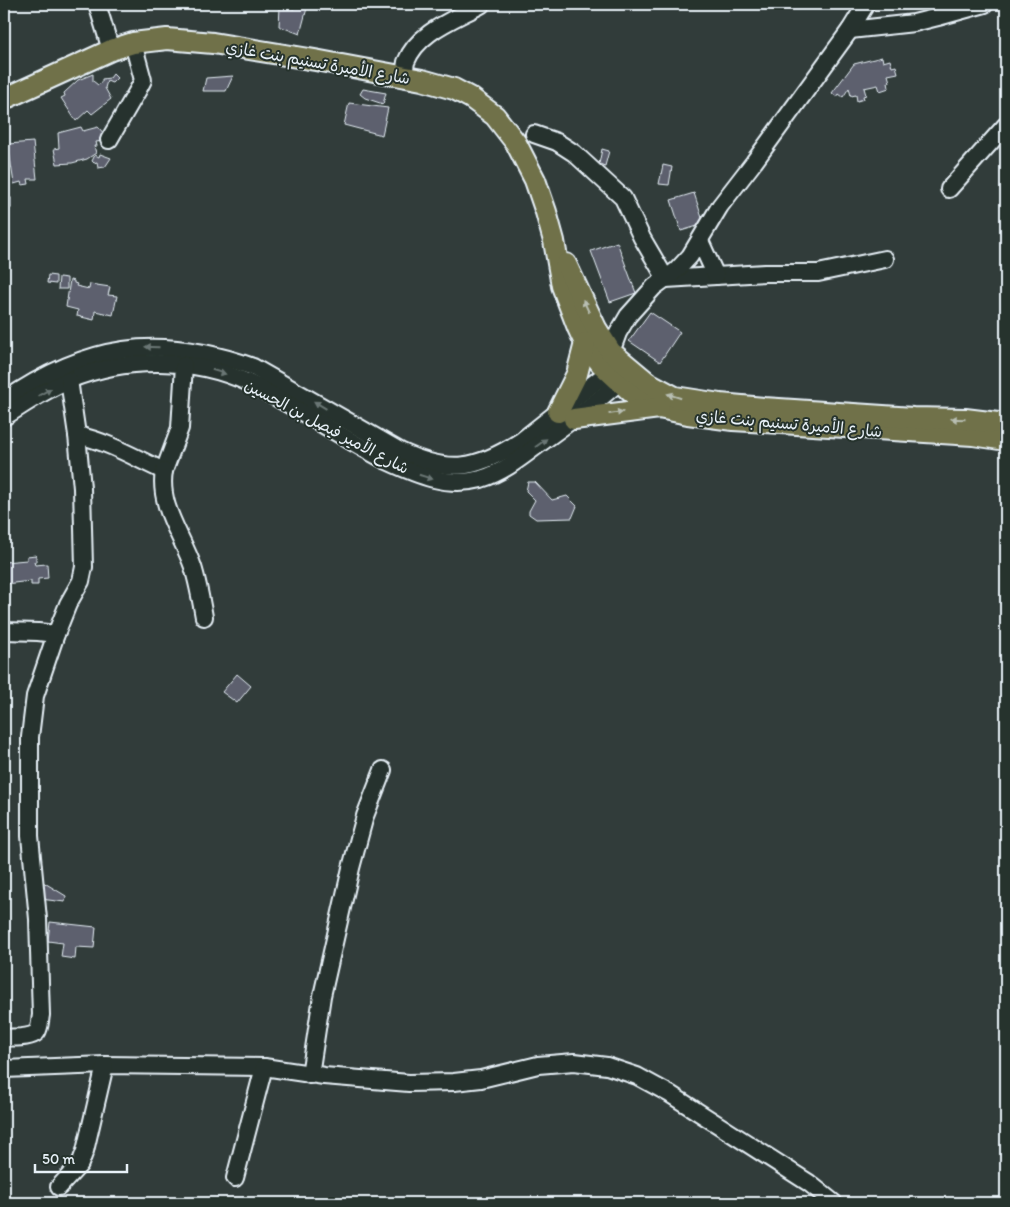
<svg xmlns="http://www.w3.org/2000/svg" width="1010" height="1207" font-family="Itim,'Playpen Sans Arabic',sans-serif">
	<rect width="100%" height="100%" fill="#313c3a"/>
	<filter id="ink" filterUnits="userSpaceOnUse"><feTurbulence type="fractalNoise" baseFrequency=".02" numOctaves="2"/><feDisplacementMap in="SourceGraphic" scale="10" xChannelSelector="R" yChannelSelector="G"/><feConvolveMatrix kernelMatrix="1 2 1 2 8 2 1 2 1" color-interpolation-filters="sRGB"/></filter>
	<g filter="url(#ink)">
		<g fill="#5d606e" stroke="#e8f1f8">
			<polygon points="297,4 307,8 300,34 279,26 280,7 294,9"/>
			<polygon points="882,57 883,62 890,60 892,67 896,66 898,73 888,75 890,82 888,82 889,88 880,91 878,85 864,88 866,95 863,96 864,99 857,101 856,95 851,96 849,88 843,97 839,94 837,97 832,93 854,64"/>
			<polygon points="93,74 93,81 98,85 102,82 102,79 110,78 113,74 117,78 112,83 107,81 105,88 111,99 92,114 88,110 76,121 61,98 65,96 64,93 78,80"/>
			<polygon points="233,76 226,91 203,91 206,78"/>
			<polygon points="363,89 386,93 383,104 365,98 360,94"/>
			<polygon points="349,103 388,108 382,135 344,125"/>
			<polygon points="81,127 83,131 98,127 107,137 103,141 96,142 97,146 94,146 96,153 87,159 72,163 57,164 54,149 59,148 58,133"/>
			<polygon points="33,142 37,179 28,179 29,184 22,185 21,182 14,184 8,144"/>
			<polygon points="602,149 609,151 605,166 599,164"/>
			<polygon points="100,154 111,158 105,167 98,168 97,162 94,163 92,161 95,155 99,157"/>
			<polygon points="663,165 672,167 669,185 659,184"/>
			<polygon points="694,193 704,224 681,231 671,200"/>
			<rect x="4" y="198" width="7" height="10"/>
			<polygon points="617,242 636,293 610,302 591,251"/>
			<polygon points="48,275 56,276 56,284 47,283"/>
			<polygon points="59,277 67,278 67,289 58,289"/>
			<polygon points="70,280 74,281 74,283 77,284 76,286 89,289 90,284 110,287 108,295 117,296 113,315 95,311 94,320 77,316 78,310 66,307"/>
			<polygon points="650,312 680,332 660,362 629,341"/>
			<polygon points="528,482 535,482 552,500 567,496 577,506 572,518 536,519 529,514 529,511 535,500 526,491"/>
			<polygon points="36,555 36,562 34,562 35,565 47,564 48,578 38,579 38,585 31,585 31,581 5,584 4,562 27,560 27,556"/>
			<polygon points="237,674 251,686 237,703 222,692"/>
			<polygon points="38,882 43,882 66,896 65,902 40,899"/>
			<polygon points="50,922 96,927 94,948 76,947 75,959 61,957 63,943 48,941"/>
		</g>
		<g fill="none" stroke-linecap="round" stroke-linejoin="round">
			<g stroke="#e8f1f8" stroke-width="20">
				<g id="minor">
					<polyline points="97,4 111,50"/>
					<polyline points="850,30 914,23 938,17 985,4"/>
					<path d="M404,77C405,72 405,67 406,62C418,31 456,19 482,4"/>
					<polyline points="534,134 557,142 574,153 623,198 642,238 666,279 765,273 818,273 885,259"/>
					<polyline points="109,140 138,90 143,80 133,43"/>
					<polyline points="949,189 1006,125"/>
					<polyline points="700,241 716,276"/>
					<path d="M4,401C86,344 158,333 253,367L400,451C449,474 476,470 521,441L608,372L621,369"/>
					<path d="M4,417C25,404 46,389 69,380C126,357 193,357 249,383C296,406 340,437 387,461C417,475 447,488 481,479C504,472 522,457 542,442C568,423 595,404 619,382C623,369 620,361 611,352L618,333L628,316L654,287L677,270L690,256L720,206L754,162L850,30L866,4"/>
					<path d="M77,435C109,442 135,458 164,471L180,428L184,365"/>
					<path d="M164,471C158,506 182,535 193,567C198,583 201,600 204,617"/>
					<polyline points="4,631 38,632 56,634"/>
					<path d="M4,1038C13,1037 30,1039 37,1032C40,1028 40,1020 41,1015L38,919L30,836V737L35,696L56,634L68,604L81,581L84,567L82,488L77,435L69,380"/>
					<polyline points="4,1069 105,1065 264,1067 324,1076 409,1083 454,1082 481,1079 538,1065 574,1062 607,1066 637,1076 670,1094 809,1183 834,1203"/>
					<polyline points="310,1075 322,996 351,868 365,816 383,770"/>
					<polyline points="235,1178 264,1067"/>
					<polyline points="59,1187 80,1164 85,1151 105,1065"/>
				</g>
			</g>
			<g stroke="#e8f1f8" stroke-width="24">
				<g id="major">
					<polyline points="4,99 111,50 133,43 167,39 213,43 315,60 422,80 454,89 471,98 495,116 516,143 535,180 546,212 554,241 562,286 578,328 585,343 601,364 631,392 659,408 688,414 733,420 973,435 1006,440"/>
					<polyline points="566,264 596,328 611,352 647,382 675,397 720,404 764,408 913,418 965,419 1006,424"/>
					<polyline points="558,412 577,374 585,343"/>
					<polyline points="574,419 659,408"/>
				</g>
			</g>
			<use href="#minor" stroke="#26332d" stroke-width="16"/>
			<use href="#major" stroke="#6f714a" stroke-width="20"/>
		</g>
		<defs><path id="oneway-solid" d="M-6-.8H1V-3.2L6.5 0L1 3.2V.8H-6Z" transform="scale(1.25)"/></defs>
		<g fill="#b8beb2">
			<use href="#oneway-solid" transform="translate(586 306) rotate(-115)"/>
			<use href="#oneway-solid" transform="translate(674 396) rotate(-163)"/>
			<use href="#oneway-solid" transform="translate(616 413) rotate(-8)"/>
			<use href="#oneway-solid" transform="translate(958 419) rotate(-178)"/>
		</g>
		<g fill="#6a7674">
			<use href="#oneway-solid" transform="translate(152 347) rotate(-179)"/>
			<use href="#oneway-solid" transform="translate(219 372) rotate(18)"/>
			<use href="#oneway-solid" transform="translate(45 392) rotate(-29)"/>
			<use href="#oneway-solid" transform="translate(320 405) rotate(-149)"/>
			<use href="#oneway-solid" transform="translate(541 443) rotate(-36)"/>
			<use href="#oneway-solid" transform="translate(426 477) rotate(18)"/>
		</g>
	</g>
	<g text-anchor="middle" stroke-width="4" stroke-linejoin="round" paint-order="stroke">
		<g font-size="16" fill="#e8f1f8" stroke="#26332d">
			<text transform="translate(318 62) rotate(10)" y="6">شارع الأميرة تسنيم بنت غازي</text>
			<text transform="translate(789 423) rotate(5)" y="6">شارع الأميرة تسنيم بنت غازي</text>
			<text transform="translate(327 426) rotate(28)" y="6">شارع الأمير فيصل بن الحسين</text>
		</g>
	</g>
	<rect width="1010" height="1207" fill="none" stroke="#26332d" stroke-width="20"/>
	<rect x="10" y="10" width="990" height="1187" fill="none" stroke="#e8f1f8" stroke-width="2" filter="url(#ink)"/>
	<path d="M35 1164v8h92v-8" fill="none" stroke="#e8f1f8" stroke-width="2.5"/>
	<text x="42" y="1164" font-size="15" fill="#e8f1f8" stroke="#26332d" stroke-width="4" paint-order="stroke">50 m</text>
</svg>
